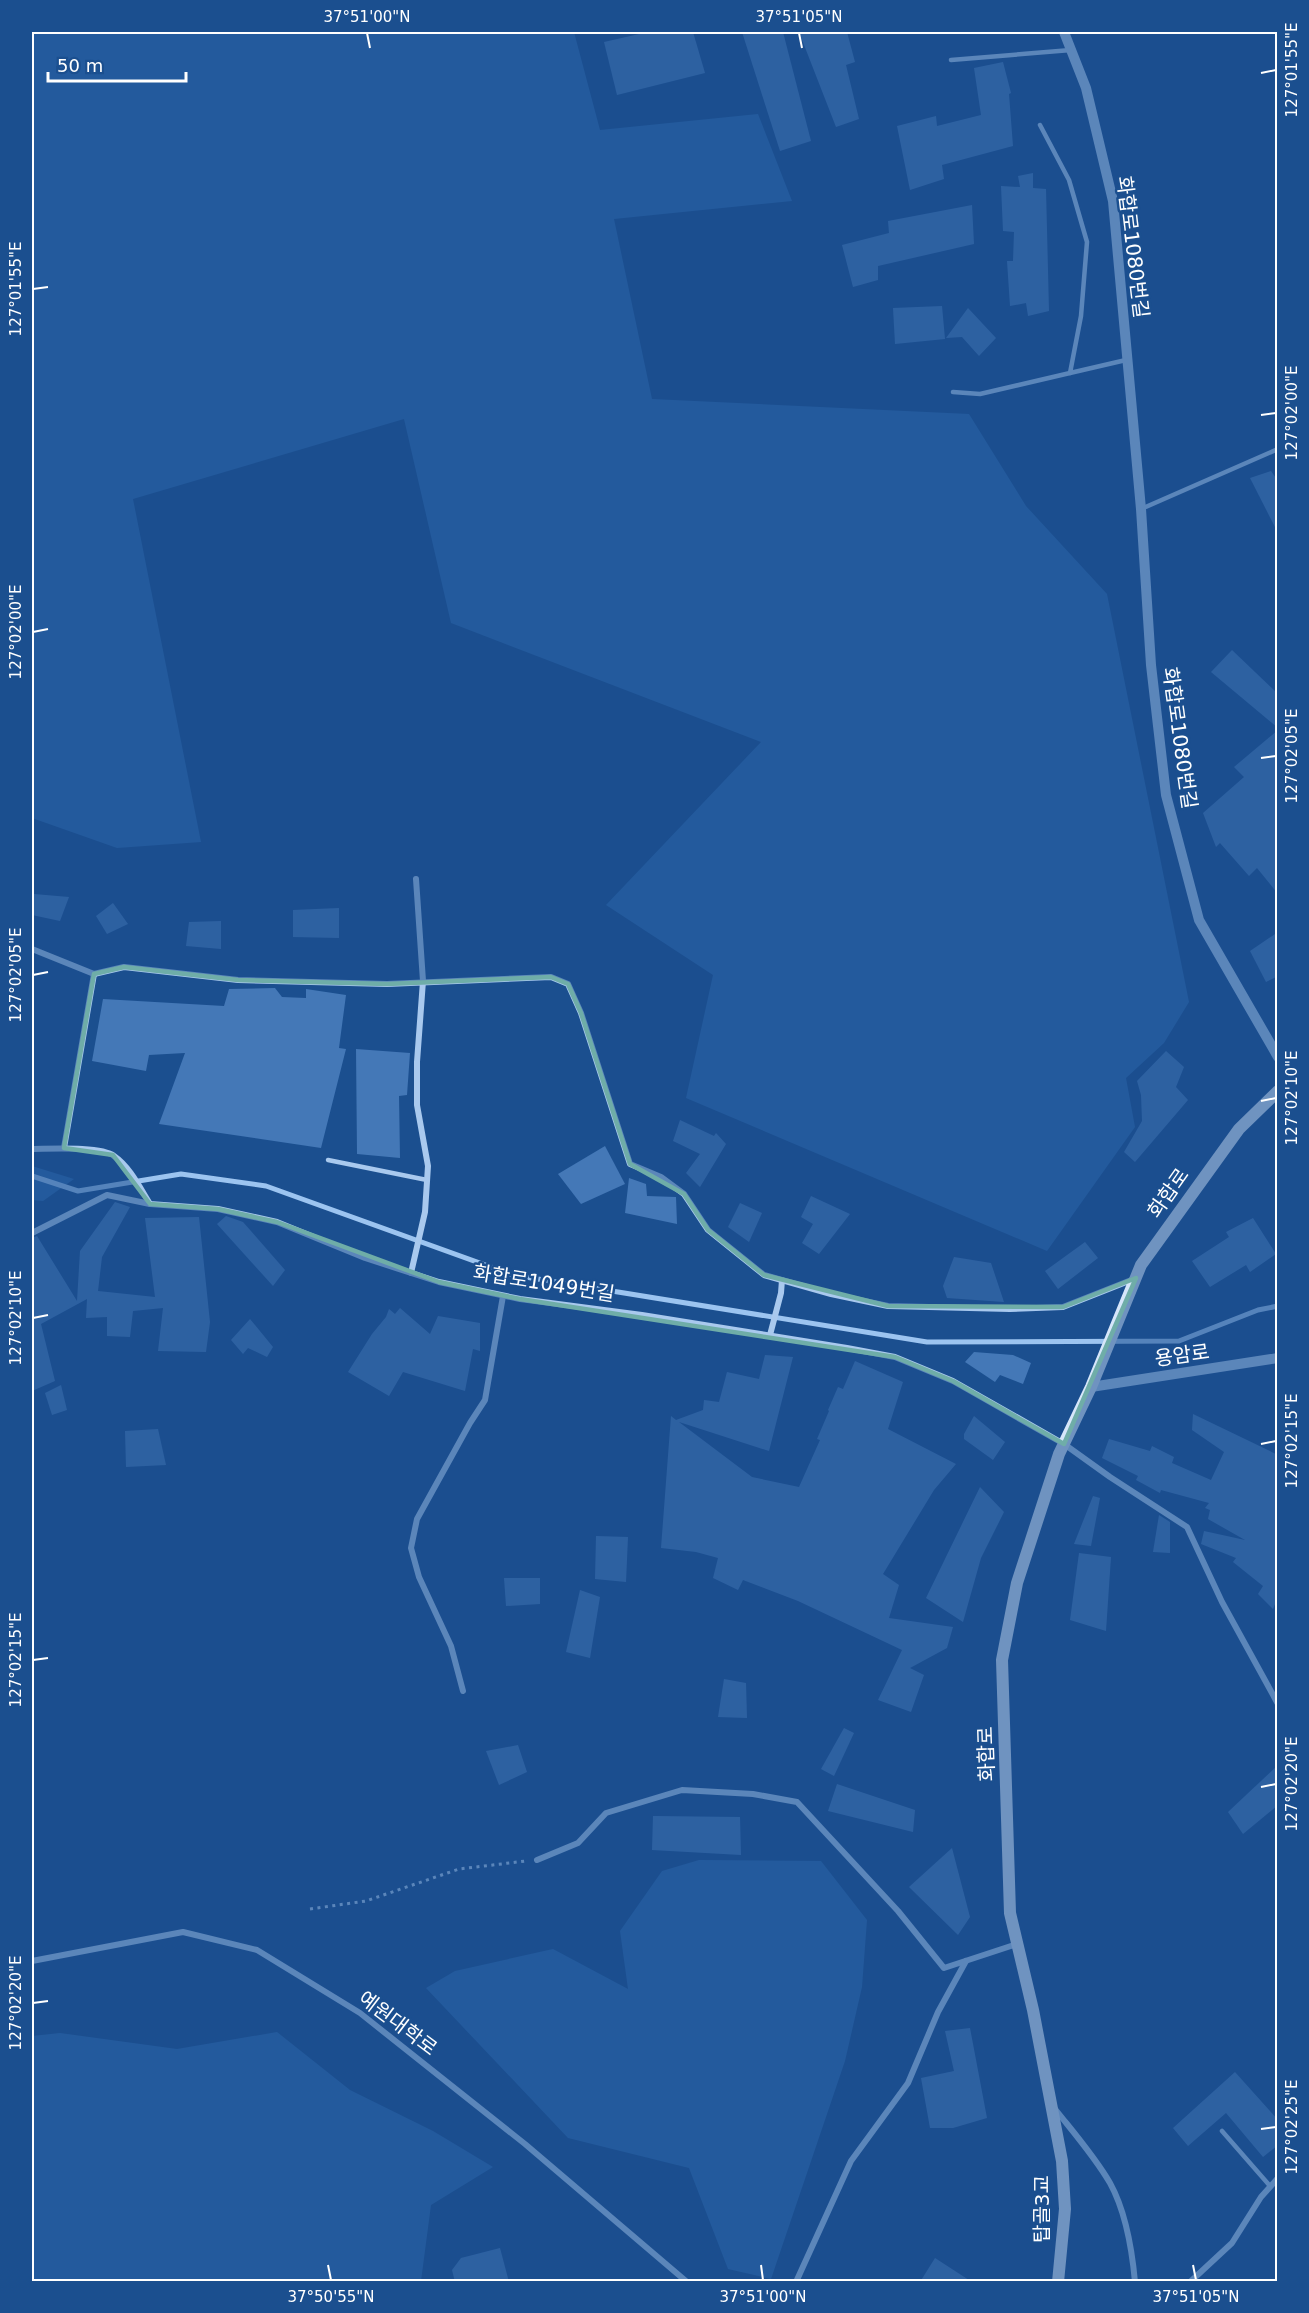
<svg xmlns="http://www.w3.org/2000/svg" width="1309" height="2313" font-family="'DejaVu Sans','Noto Sans KR',sans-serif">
	<rect width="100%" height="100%" fill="#1b4f8f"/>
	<g fill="#2e69ad">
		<polygon points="32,32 574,32 600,130 758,114 792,201 614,219 652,399 969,414 1026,506 1107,594 1189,1002 1164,1043 1126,1078 1135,1127 1047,1251 686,1098 713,975 606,905 761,742 451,623 404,419 133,499 201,842 117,848 32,818"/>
		<polygon points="32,1166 74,1179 43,1201 32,1200"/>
		<polygon points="699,1860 821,1861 867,1920 862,1987 845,2061 771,2279 728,2269 689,2168 568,2138 426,1988 455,1971 553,1949 628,1989 620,1931 662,1871"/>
		<polygon points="277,2032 350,2090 433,2131 493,2167 431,2205 421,2281 32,2281 32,2036 60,2033 177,2049"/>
	</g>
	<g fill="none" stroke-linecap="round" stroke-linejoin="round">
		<polyline stroke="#9cc4f0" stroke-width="5" points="32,1176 78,1191 181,1174 266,1186 513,1275 927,1342 1179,1341 1258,1310 1278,1306"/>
	</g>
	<g fill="#4478b7">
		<polygon points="648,32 693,32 705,73 617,95 604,42"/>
		<polygon points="742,32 783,32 811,141 780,151"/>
		<polygon points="799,32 847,32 855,62 846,65 859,119 836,127"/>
		<polygon points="1003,62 1011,93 1009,94 1013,146 942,165 944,179 910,190 897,126 936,116 937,126 981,115 974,68"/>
		<polygon points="1033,173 1033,188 1046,189 1049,311 1028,316 1026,303 1010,306 1007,261 1013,261 1014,232 1003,231 1001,186 1020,187 1018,176"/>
		<polygon points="972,205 974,244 878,266 878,280 853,287 842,245 889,233 888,221"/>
		<polygon points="942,306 945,339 895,344 893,308"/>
		<polygon points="968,308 996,338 979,356 962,337 946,338"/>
		<polygon points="1271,471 1278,481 1278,533 1250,478"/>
		<polygon points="1232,650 1278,694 1278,728 1211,672"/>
		<polygon points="1278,730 1278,894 1257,868 1249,876 1220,843 1216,847 1203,813 1244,777 1234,767"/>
		<polygon points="34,894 69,897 60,921 32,915"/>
		<polygon points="113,903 128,924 107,934 96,916"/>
		<polygon points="339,908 339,938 293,937 293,910"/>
		<polygon points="221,921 221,949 186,946 189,922"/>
		<polygon points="1278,932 1278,976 1266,982 1250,951"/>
		<polygon points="275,988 282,997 306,998 306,989 346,995 339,1048 346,1049 321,1148 159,1124 185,1053 149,1055 146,1071 92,1061 103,999 224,1006 229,989"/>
		<polygon points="356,1049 410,1053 407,1095 399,1096 400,1158 357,1154"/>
		<polygon points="1166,1051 1184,1067 1176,1087 1188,1100 1135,1162 1124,1152 1142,1121 1141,1095 1137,1081"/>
		<polygon points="680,1120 714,1136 716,1133 726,1144 700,1187 686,1173 700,1154 673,1141"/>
		<polygon points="605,1146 625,1184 581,1204 558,1174"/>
		<polygon points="629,1178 646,1184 647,1196 676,1197 677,1224 625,1213"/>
		<polygon points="811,1196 850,1214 819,1254 802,1243 813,1224 801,1217"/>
		<polygon points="115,1202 130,1207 102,1257 98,1291 155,1297 145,1218 199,1217 210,1322 206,1352 158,1351 163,1308 133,1311 130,1337 107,1336 107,1317 86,1318 87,1299 41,1324 55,1381 32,1391 32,1238 37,1236 77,1301 80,1251"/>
		<polygon points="740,1203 762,1213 749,1242 728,1227"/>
		<polygon points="226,1216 243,1222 285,1270 273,1286 217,1224"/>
		<polygon points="1253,1218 1276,1254 1250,1272 1246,1265 1210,1287 1192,1261 1229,1237 1226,1232"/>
		<polygon points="1085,1242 1098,1258 1058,1289 1045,1271"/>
		<polygon points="954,1257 991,1263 1004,1302 947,1298 943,1286"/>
		<polygon points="400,1308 430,1334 438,1316 480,1323 480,1351 473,1349 465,1391 403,1372 389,1396 348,1372 372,1334 386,1317 389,1309 395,1314"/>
		<polygon points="250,1319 273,1347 267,1357 248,1348 243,1354 231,1340"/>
		<polygon points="974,1352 1013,1355 1031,1363 1023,1384 1000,1375 995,1382 965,1362"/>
		<polygon points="765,1355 793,1357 769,1451 679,1422 752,1477 799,1487 820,1440 817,1439 829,1411 828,1410 838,1387 843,1389 855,1361 903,1382 888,1429 956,1464 934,1490 883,1574 899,1585 889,1618 953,1627 947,1648 910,1668 924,1675 911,1712 878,1700 902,1650 798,1601 743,1580 738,1590 713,1578 718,1558 696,1552 661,1548 671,1416 676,1420 703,1410 704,1400 719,1402 727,1372 759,1379"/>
		<polygon points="61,1385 67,1410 52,1415 45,1393"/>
		<polygon points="1193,1414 1278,1455 1278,1597 1273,1609 1258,1594 1263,1586 1233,1562 1236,1558 1201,1544 1204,1531 1245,1540 1208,1519 1210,1510 1205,1508 1209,1503 1161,1490 1160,1493 1136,1480 1138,1476 1102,1458 1109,1439 1150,1451 1152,1446 1174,1457 1172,1463 1211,1480 1224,1452 1192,1430"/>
		<polygon points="974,1416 1005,1442 993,1460 964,1439 964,1434"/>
		<polygon points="158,1429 166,1465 126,1467 125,1431"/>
		<polygon points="980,1487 1004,1512 981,1558 963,1622 926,1598"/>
		<polygon points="1093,1496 1100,1498 1091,1546 1074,1544"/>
		<polygon points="1159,1515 1170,1522 1170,1553 1153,1552"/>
		<polygon points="596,1536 628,1537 626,1582 595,1579"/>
		<polygon points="1079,1553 1111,1557 1106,1631 1070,1620"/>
		<polygon points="504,1578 540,1578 540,1604 506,1606"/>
		<polygon points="580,1590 600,1597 590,1658 566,1652"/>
		<polygon points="724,1679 746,1683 747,1718 718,1717"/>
		<polygon points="844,1728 854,1733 834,1776 821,1769"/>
		<polygon points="518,1745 527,1772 499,1785 486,1751"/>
		<polygon points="1278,1765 1278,1805 1243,1834 1228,1812"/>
		<polygon points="837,1784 915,1810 913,1832 828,1811"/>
		<polygon points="653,1816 740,1817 741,1855 652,1850"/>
		<polygon points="952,1848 970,1917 958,1935 909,1887"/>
		<polygon points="970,2028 987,2118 953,2128 930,2128 921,2078 954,2071 945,2031"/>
		<polygon points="1235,2072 1278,2120 1278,2145 1263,2157 1226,2113 1188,2146 1173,2128"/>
		<polygon points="500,2248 509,2282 455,2282 452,2270 461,2258"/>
		<polygon points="935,2258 972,2282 920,2282"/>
	</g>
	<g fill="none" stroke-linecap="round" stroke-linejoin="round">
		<polyline stroke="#a9c9ee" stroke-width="3" stroke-dasharray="3 4.5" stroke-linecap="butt" points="310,1909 366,1901 459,1869 526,1861"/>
		<g stroke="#a9c9ee" stroke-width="4.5">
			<polyline points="951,60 1071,50"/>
			<polyline points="1040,125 1069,180 1087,242 1081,316 1070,373 1126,360"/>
			<polyline points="953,392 980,394 1070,373"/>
			<polyline points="1141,509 1278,449"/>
			<polyline points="328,1160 427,1180"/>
			<polyline points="1222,2131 1270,2186"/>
		</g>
		<g stroke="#a9c9ee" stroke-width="6">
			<polyline points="32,949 94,974 124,967 238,980 387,984 551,977 568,984 581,1013 630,1164 661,1177 684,1194 708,1230 764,1275 831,1294 888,1306 1010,1309 1063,1307 1134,1279"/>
			<polyline points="64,1148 94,974"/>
			<path d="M32,1149C49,1149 101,1146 114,1156C130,1167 140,1188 150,1204L218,1209L277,1222L365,1258L439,1282L520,1299L642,1315L847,1348L895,1357L953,1381L1064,1444L1110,1477L1187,1527L1222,1602L1278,1704"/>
			<polyline points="32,1233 107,1195 150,1204"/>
			<polyline points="411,1273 425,1212 428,1166 417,1105 417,1062 423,981 416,879"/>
			<polyline points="770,1335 781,1293 782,1280"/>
			<polyline points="463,1691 451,1646 419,1577 411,1548 417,1519 470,1423 485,1400 503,1296"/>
			<polyline points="537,1860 578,1843 606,1813 682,1790 753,1794 797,1802 898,1911 944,1968 1017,1944"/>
			<polyline points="32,1961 183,1932 257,1950 360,2013 525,2144 687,2282"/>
			<path d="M1055,2109C1074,2133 1095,2157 1110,2183C1126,2212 1132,2249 1135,2282"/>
			<polyline points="796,2282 851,2161 908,2083 938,2012 966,1961"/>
			<polyline points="1190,2282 1232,2243 1261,2197 1278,2178"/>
		</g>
		<g stroke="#a9c9ee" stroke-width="10">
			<polyline points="1064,32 1086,88 1113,201 1141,509 1151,665 1166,795 1199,920 1278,1057"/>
			<polyline points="1091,1387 1278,1358"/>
		</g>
		<polyline stroke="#d6e6fa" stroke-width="12" points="1058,2282 1065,2209 1062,2161 1033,2010 1010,1913 1002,1660 1017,1583 1059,1454 1091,1387 1141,1265 1239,1129 1278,1091"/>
	</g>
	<path d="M0 0H1309V2313H0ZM124,967L238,980L387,984L551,977L568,984L581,1013L630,1164L684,1194L708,1230L764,1275L888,1306L1063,1307L1136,1278L1064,1444L953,1381L895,1357L520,1299L439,1282L277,1222L218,1209L150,1204L113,1155L64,1148L94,974Z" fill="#1b4f8f" fill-opacity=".55" fill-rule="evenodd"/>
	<path fill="none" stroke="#6fada8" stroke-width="4.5" stroke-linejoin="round" d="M124,967L238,980L387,984L551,977L568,984L581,1013L630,1164L684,1194L708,1230L764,1275L888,1306L1063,1307L1136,1278L1064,1444L953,1381L895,1357L520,1299L439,1282L277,1222L218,1209L150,1204L113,1155L64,1148L94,974Z"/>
	<path fill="none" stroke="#fff" stroke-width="2" d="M367,33L370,48M799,33L802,48M1261,73L1276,70M33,289L48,287M1261,415L1276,413M33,632L48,629M1261,758L1276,756M33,975L48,972M1261,1101L1276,1098M33,1318L48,1315M1261,1444L1276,1441M33,1660L48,1658M1261,1787L1276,1784M33,2003L48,2001M1261,2129L1276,2127M328,2265L331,2280M761,2265L763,2280M1193,2265L1196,2280"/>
	<g text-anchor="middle" stroke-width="5" stroke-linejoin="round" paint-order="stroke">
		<g font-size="20" fill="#fff" stroke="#1b4f8f">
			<text transform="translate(1133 247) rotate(83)" y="7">화합로1080번길</text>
			<text transform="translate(1180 738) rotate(82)" y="7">화합로1080번길</text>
			<text transform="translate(1168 1193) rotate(-55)" y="7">화합로</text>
			<text transform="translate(544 1283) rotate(9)" y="7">화합로1049번길</text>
			<text transform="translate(1182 1355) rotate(-8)" y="7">용암로</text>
			<text transform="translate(986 1754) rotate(-92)" y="7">화합로</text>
			<text transform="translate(398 2023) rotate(37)" y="7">예원대학로</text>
			<text transform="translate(1042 2209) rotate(-90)" y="7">탑골3교</text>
		</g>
	</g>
	<rect width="1309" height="2313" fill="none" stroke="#1b4f8f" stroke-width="66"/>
	<path d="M48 72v9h138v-9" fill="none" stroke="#ffffff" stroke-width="3"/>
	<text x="57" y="72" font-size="18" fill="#ffffff" stroke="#1b4f8f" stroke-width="4.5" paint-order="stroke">50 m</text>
	<rect x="33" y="33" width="1243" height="2247" fill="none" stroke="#fff" stroke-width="2"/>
	<g font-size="15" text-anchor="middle" fill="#fff">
		<text x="367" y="22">37°51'00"N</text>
		<text x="799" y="22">37°51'05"N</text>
		<text transform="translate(1292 70) rotate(-90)" y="5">127°01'55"E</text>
		<text transform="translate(16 289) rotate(-90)" y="5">127°01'55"E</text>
		<text transform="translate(1292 413) rotate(-90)" y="5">127°02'00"E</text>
		<text transform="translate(16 632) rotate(-90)" y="5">127°02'00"E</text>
		<text transform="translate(1292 756) rotate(-90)" y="5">127°02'05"E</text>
		<text transform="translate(16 975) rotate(-90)" y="5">127°02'05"E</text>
		<text transform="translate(1292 1098) rotate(-90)" y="5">127°02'10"E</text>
		<text transform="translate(16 1318) rotate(-90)" y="5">127°02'10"E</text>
		<text transform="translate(1292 1441) rotate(-90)" y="5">127°02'15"E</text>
		<text transform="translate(16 1660) rotate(-90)" y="5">127°02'15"E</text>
		<text transform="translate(1292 1784) rotate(-90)" y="5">127°02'20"E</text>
		<text transform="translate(16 2003) rotate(-90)" y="5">127°02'20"E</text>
		<text transform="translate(1292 2127) rotate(-90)" y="5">127°02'25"E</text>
		<text x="331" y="2302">37°50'55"N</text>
		<text x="763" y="2302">37°51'00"N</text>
		<text x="1196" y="2302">37°51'05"N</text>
	</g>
</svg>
